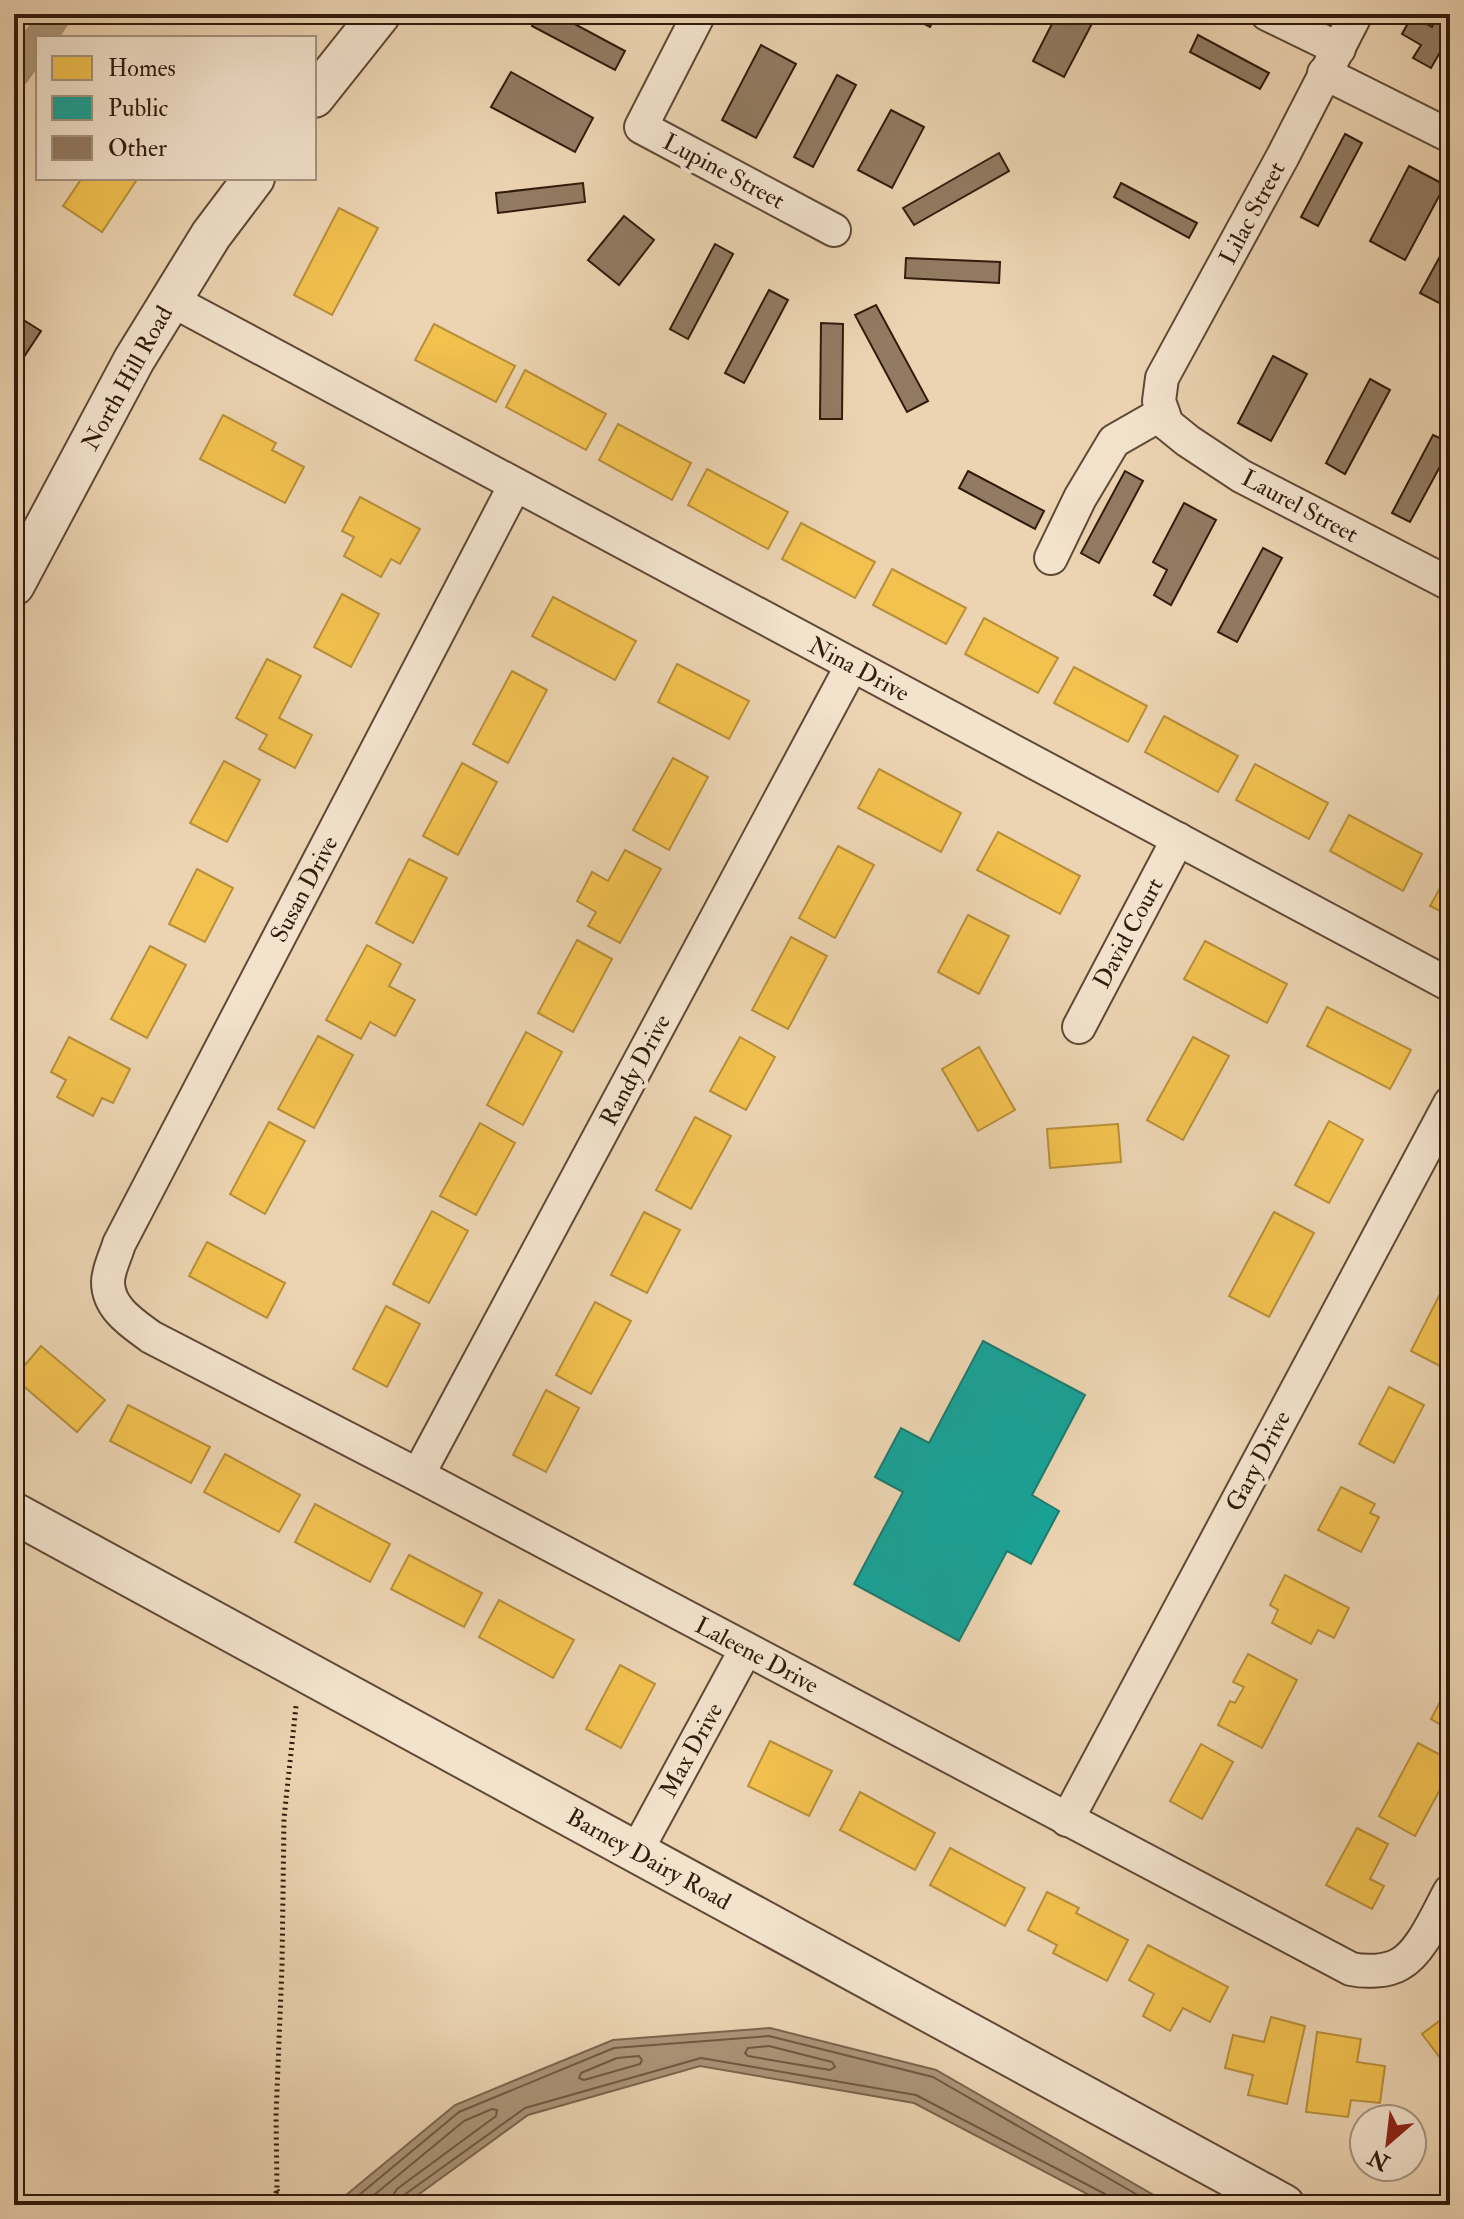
<svg xmlns="http://www.w3.org/2000/svg" width="1464" height="2219" font-family="'IM FELL Double Pica',serif">
	<rect width="100%" height="100%" fill="#ecd4b2"/>
	<filter id="stains"><feTurbulence type="fractalNoise" baseFrequency=".0025" numOctaves="4"/><feColorMatrix values="0 0 0 0 .2 0 0 0 0 .09 0 0 0 0 .02 0 0 0 .5 -.17"/></filter>
	<radialGradient id="worn" r=".72"><stop offset=".6" stop-color="#630" stop-opacity="0"/><stop offset="1" stop-color="#630" stop-opacity=".3"/></radialGradient>
	<polygon fill="#ac9579" stroke="#7b644d" stroke-width="2" points="770,2028 936,2070 1171,2205 1108,2205 914,2103 700,2066 528,2115 404,2205 334,2205 455,2105 613,2040"/>
	<g fill="#f2c14e" stroke="#b88f3a" stroke-width="2">
		<polygon points="82,178 138,178 102,232 63,206"/>
		<polygon points="339,208 378,228 332,315 294,295"/>
		<polygon points="434,324 515,366 496,402 415,360"/>
		<polygon points="525,370 606,414 586,450 506,407"/>
		<polygon points="223,415 276,443 272,450 304,467 285,503 200,459"/>
		<polygon points="618,424 691,463 672,500 599,460"/>
		<polygon points="707,469 788,512 768,549 688,505"/>
		<polygon points="360,497 420,529 400,564 391,559 381,577 344,556 354,537 342,531"/>
		<polygon points="801,523 875,562 855,598 782,559"/>
		<polygon points="892,569 966,608 946,644 873,605"/>
		<polygon points="342,594 379,614 351,667 314,647"/>
		<polygon points="553,597 636,641 615,680 532,636"/>
		<polygon points="984,618 1058,658 1038,693 965,654"/>
		<polygon points="267,659 301,676 279,718 312,735 295,768 259,749 267,735 236,718"/>
		<polygon points="677,664 749,701 729,739 658,702"/>
		<polygon points="1074,667 1147,706 1128,742 1054,703"/>
		<polygon points="512,671 547,690 508,763 473,744"/>
		<polygon points="1164,716 1238,756 1218,792 1145,752"/>
		<polygon points="673,758 708,777 669,850 633,830"/>
		<polygon points="224,761 260,780 227,842 190,823"/>
		<polygon points="462,763 497,782 458,855 423,836"/>
		<polygon points="1255,764 1328,803 1309,839 1236,800"/>
		<polygon points="879,769 961,813 941,852 858,808"/>
		<polygon points="1349,815 1422,854 1403,891 1330,851"/>
		<polygon points="998,832 1080,876 1060,914 977,870"/>
		<polygon points="838,846 874,865 835,938 799,918"/>
		<polygon points="625,850 661,869 620,943 588,926 596,912 577,901 592,872 608,881"/>
		<polygon points="409,859 447,878 413,943 376,923"/>
		<polygon points="197,869 233,888 205,942 169,924"/>
		<polygon points="1450,870 1450,916 1430,906"/>
		<polygon points="968,915 1009,936 979,994 938,972"/>
		<polygon points="791,937 827,956 788,1029 752,1010"/>
		<polygon points="577,940 612,959 573,1032 538,1013"/>
		<polygon points="1205,941 1287,984 1267,1023 1184,979"/>
		<polygon points="367,945 401,964 389,986 415,1000 395,1036 370,1022 361,1039 326,1020"/>
		<polygon points="150,946 186,965 147,1038 111,1019"/>
		<polygon points="1327,1007 1411,1050 1390,1089 1307,1046"/>
		<polygon points="526,1032 562,1052 523,1125 487,1105"/>
		<polygon points="318,1036 353,1055 314,1128 278,1109"/>
		<polygon points="69,1037 130,1069 113,1103 102,1098 93,1116 57,1097 66,1080 51,1072"/>
		<polygon points="740,1037 775,1057 746,1110 710,1091"/>
		<polygon points="1193,1037 1229,1056 1183,1140 1147,1120"/>
		<polygon points="979,1047 1015,1110 978,1131 942,1069"/>
		<polygon points="695,1117 731,1136 691,1209 656,1190"/>
		<polygon points="1329,1121 1363,1140 1329,1203 1295,1185"/>
		<polygon points="269,1122 305,1141 265,1214 230,1194"/>
		<polygon points="480,1123 515,1143 476,1215 440,1196"/>
		<polygon points="1118,1124 1121,1162 1050,1168 1047,1129"/>
		<polygon points="432,1211 468,1231 429,1303 393,1284"/>
		<polygon points="644,1212 680,1230 647,1293 611,1275"/>
		<polygon points="1274,1212 1314,1233 1269,1317 1229,1296"/>
		<polygon points="207,1242 285,1283 267,1318 189,1276"/>
		<polygon points="1440,1294 1450,1299 1450,1365 1448,1370 1411,1351"/>
		<polygon points="595,1302 631,1321 591,1394 556,1375"/>
		<polygon points="386,1306 420,1324 387,1387 353,1369"/>
		<polygon points="41,1346 105,1400 77,1432 14,1378"/>
		<polygon points="1389,1387 1424,1405 1394,1463 1359,1444"/>
		<polygon points="546,1390 579,1408 546,1472 513,1455"/>
		<polygon points="128,1405 210,1447 191,1483 110,1441"/>
		<polygon points="225,1454 300,1495 279,1532 204,1492"/>
		<polygon points="1341,1487 1375,1504 1370,1513 1379,1517 1361,1552 1318,1530"/>
		<polygon points="315,1504 390,1544 370,1582 295,1542"/>
		<polygon points="409,1555 482,1593 464,1627 391,1589"/>
		<polygon points="1285,1575 1349,1608 1334,1638 1318,1630 1311,1644 1272,1623 1278,1610 1270,1605"/>
		<polygon points="499,1600 574,1640 553,1678 479,1637"/>
		<polygon points="1248,1654 1297,1680 1262,1748 1218,1725 1230,1701 1235,1703 1244,1687 1233,1682"/>
		<polygon points="620,1665 655,1684 621,1748 586,1729"/>
		<polygon points="1450,1683 1450,1730 1431,1719"/>
		<polygon points="770,1741 832,1771 809,1816 748,1786"/>
		<polygon points="1418,1743 1450,1760 1450,1771 1415,1836 1379,1816"/>
		<polygon points="1201,1744 1233,1762 1202,1819 1170,1801"/>
		<polygon points="860,1792 935,1833 915,1870 840,1830"/>
		<polygon points="1357,1828 1388,1844 1370,1879 1384,1886 1372,1909 1326,1885"/>
		<polygon points="950,1848 1025,1888 1005,1926 930,1885"/>
		<polygon points="1047,1892 1079,1908 1076,1913 1128,1940 1107,1981 1053,1953 1057,1945 1028,1930"/>
		<polygon points="1148,1945 1228,1987 1210,2022 1183,2008 1170,2031 1143,2016 1154,1994 1129,1980"/>
		<polygon points="1450,2013 1450,2064 1447,2067 1422,2034"/>
		<polygon points="1271,2017 1305,2026 1287,2104 1248,2095 1253,2075 1225,2068 1233,2035 1264,2042"/>
		<polygon points="1317,2032 1361,2039 1357,2062 1385,2066 1380,2103 1351,2100 1348,2117 1306,2112"/>
	</g>
	<polygon fill="#17a398" stroke="#1f7a6e" stroke-width="2" points="983,1341 1085,1395 1032,1495 1059,1511 1031,1564 1007,1551 959,1641 854,1584 903,1492 875,1477 901,1428 929,1443"/>
	<g fill="none" stroke-linecap="round" stroke-linejoin="round">
		<g stroke="#6e5842" stroke-width="2">
			<polygon points="769,2046 832,2062 835,2067 830,2070 748,2056 745,2053 748,2048"/>
			<polygon points="639,2056 642,2060 640,2064 584,2080 579,2078 581,2073 617,2058"/>
			<polyline points="347,2205 459,2112 614,2048 769,2036 933,2077 1155,2205"/>
			<polyline points="362,2205 464,2121 492,2109 497,2110 496,2116 397,2189 392,2197 391,2205"/>
			<polyline points="401,2205 404,2195 525,2108 701,2058 916,2095 1105,2194 1109,2199 1110,2205"/>
		</g>
		<g stroke="#ac9579" stroke-width="32">
			<polyline points="40,38 56,14"/>
			<polyline points="14,73 38,40"/>
		</g>
	</g>
	<g fill="#927b62" stroke="#311b0b" stroke-width="2">
		<polygon points="538,14 556,14 625,51 615,70 532,26"/>
		<polygon points="912,14 937,14 930,27 911,17"/>
		<polygon points="1057,14 1097,14 1064,77 1033,61"/>
		<polygon points="1439,14 1450,14 1450,35 1431,68 1413,58 1421,45 1402,34 1412,16 1432,27"/>
		<polygon points="1198,35 1269,73 1260,89 1190,52"/>
		<polygon points="761,45 796,64 756,138 722,120"/>
		<polygon points="511,72 593,118 575,152 491,107"/>
		<polygon points="837,75 856,85 813,167 794,157"/>
		<polygon points="891,110 924,127 892,188 858,170"/>
		<polygon points="1345,134 1362,143 1318,226 1301,217"/>
		<polygon points="999,153 1009,171 914,225 903,208"/>
		<polygon points="1409,166 1445,185 1405,260 1370,241"/>
		<polygon points="583,183 585,202 498,213 496,193"/>
		<polygon points="1121,183 1197,223 1189,238 1114,197"/>
		<polygon points="624,216 654,240 619,285 588,260"/>
		<polygon points="1450,238 1450,287 1441,304 1420,293"/>
		<polygon points="715,244 733,254 688,339 670,329"/>
		<polygon points="906,258 1000,262 999,283 905,278"/>
		<polygon points="769,290 788,300 744,383 725,373"/>
		<polygon points="876,305 928,401 907,412 855,315"/>
		<polygon points="14,314 41,331 14,372"/>
		<polygon points="821,323 843,324 842,419 820,419"/>
		<polygon points="1273,356 1307,374 1271,441 1238,423"/>
		<polygon points="1370,379 1390,390 1345,474 1326,463"/>
		<polygon points="1433,435 1450,443 1450,448 1410,522 1392,513"/>
		<polygon points="968,471 1044,511 1035,529 959,488"/>
		<polygon points="1125,471 1143,481 1099,563 1081,553"/>
		<polygon points="1184,503 1216,520 1171,605 1154,595 1167,570 1153,562"/>
		<polygon points="1263,548 1282,558 1237,642 1218,632"/>
	</g>
	<g fill="none" stroke-linecap="round" stroke-linejoin="round">
		<g stroke="#604935" stroke-width="36">
			<g id="minor">
				<polyline points="699,14 641,127 834,230"/>
				<polyline points="1267,14 1339,49"/>
				<polyline points="1356,14 1283,156 1162,378 1159,401 1167,424 1188,441 1241,476 1450,584"/>
				<polyline points="1324,73 1450,136"/>
				<polyline points="171,300 1450,985"/>
				<path d="M515,485L119,1244C116,1255 108,1270 108,1282C108,1308 132,1323 151,1337L418,1475L1351,1969C1365,1972 1387,1972 1400,1964C1422,1952 1438,1912 1450,1891"/>
				<polyline points="1051,558 1080,498 1114,441 1163,413"/>
				<polyline points="1079,1027 1178,839"/>
				<polyline points="418,1475 852,665"/>
				<polyline points="1067,1820 1450,1103"/>
				<polyline points="636,1852 746,1649"/>
			</g>
		</g>
		<g stroke="#604935" stroke-width="44">
			<g id="tertiary">
				<polyline points="314,97 380,14"/>
				<polyline points="14,585 134,360 211,235 254,178"/>
				<polyline points="14,1513 1284,2205"/>
			</g>
		</g>
		<g stroke="#311b0b" stroke-width="5" stroke-dasharray="2 4" stroke-linecap="butt">
			<polyline points="277,2190 286,2205"/>
			<polyline points="273,2205 277,2189 276,2116 282,1966 284,1818 296,1706"/>
		</g>
		<use href="#minor" stroke="#f3e3cd" stroke-width="32"/>
		<use href="#tertiary" stroke="#f3e3cd" stroke-width="40"/>
	</g>
	<g text-anchor="middle" stroke-width="8" stroke-linejoin="round" paint-order="stroke">
		<g font-size="24" fill="#311b0b" stroke="#f3e3cd">
			<text transform="translate(724 171) rotate(28)" y="8">Lupine Street</text>
			<text transform="translate(1252 213) rotate(-62)" y="8">Lilac Street</text>
			<text transform="translate(127 378) rotate(-61)" y="8">North Hill Road</text>
			<text transform="translate(1300 506) rotate(28)" y="8">Laurel Street</text>
			<text transform="translate(859 669) rotate(28)" y="8">Nina Drive</text>
			<text transform="translate(304 889) rotate(-62)" y="8">Susan Drive</text>
			<text transform="translate(1128 933) rotate(-62)" y="8">David Court</text>
			<text transform="translate(635 1070) rotate(-62)" y="8">Randy Drive</text>
			<text transform="translate(1258 1461) rotate(-62)" y="8">Gary Drive</text>
			<text transform="translate(757 1655) rotate(28)" y="8">Laleene Drive</text>
			<text transform="translate(691 1750) rotate(-61)" y="8">Max Drive</text>
			<text transform="translate(649 1859) rotate(29)" y="8">Barney Dairy Road</text>
		</g>
	</g>
	<rect width="1464" height="2219" fill="none" stroke="#ecd4b2" stroke-width="48"/>
	<rect x="16" y="16" width="1432" height="2187" fill="none" stroke="#311b0b" stroke-width="4"/>
	<rect x="24" y="24" width="1416" height="2171" fill="none" stroke="#311b0b" stroke-width="2"/>
	<rect x="36" y="36" width="280" height="144" fill="#f3e3cd" stroke="#a5937f" stroke-width="2"/>
	<rect x="52" y="56" width="40" height="24" fill="#f2c14e" stroke="#a5937f" stroke-width="2"/>
	<text x="108" y="76" font-size="24" fill="#311b0b">Homes</text>
	<rect x="52" y="96" width="40" height="24" fill="#17a398" stroke="#a5937f" stroke-width="2"/>
	<text x="108" y="116" font-size="24" fill="#311b0b">Public</text>
	<rect x="52" y="136" width="40" height="24" fill="#927b62" stroke="#a5937f" stroke-width="2"/>
	<text x="108" y="156" font-size="24" fill="#311b0b">Other</text>
	<g transform="translate(1388 2143) rotate(208)"><circle r="38" fill="#f3e3cd" stroke="#a5937f" stroke-width="2"/>
	<path d="M0-6L14 30L0 20L-14 30Z" fill="#8f2418"/>
	<text y="-12" font-size="22" font-weight="bold" text-anchor="middle" fill="#311b0b">N</text>
	</g>
	<rect width="100%" height="100%" filter="url(#stains)"/>
	<rect width="100%" height="100%" fill="url(#worn)"/>
</svg>
